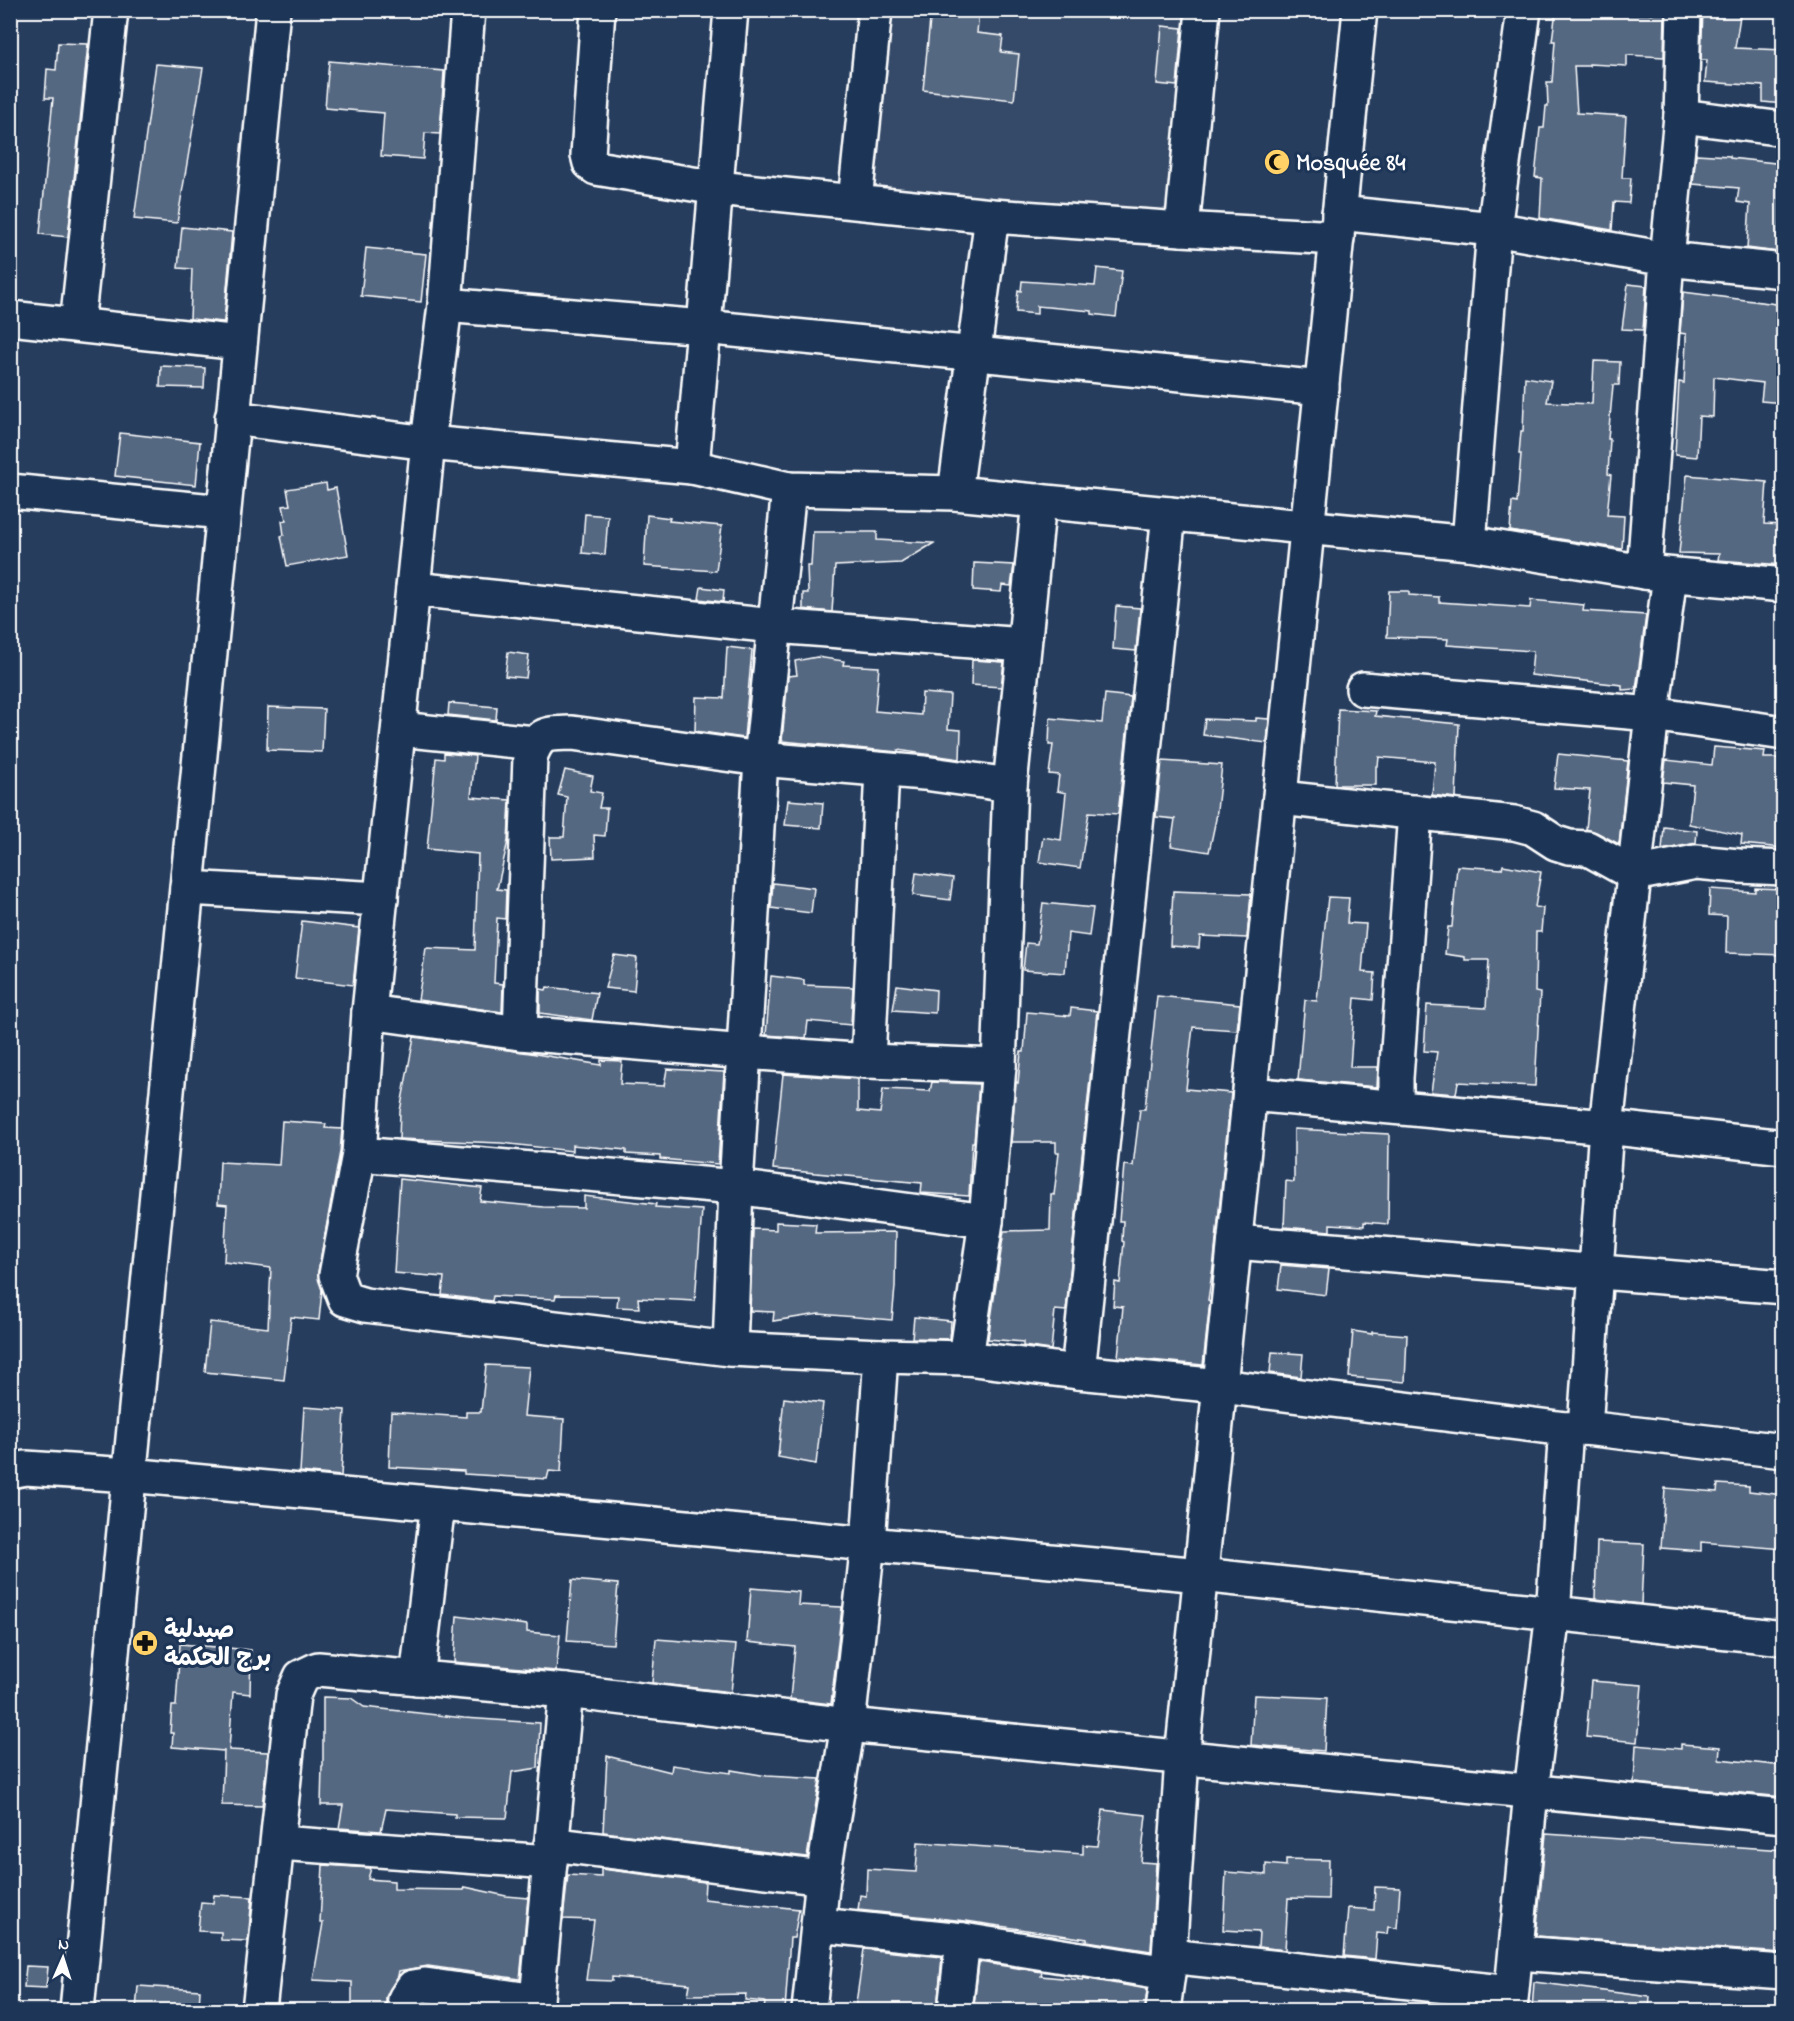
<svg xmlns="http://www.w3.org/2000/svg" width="1794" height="2021" font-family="'Indie Flower','Playpen Sans Arabic',sans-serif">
	<rect width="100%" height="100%" fill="#263d5e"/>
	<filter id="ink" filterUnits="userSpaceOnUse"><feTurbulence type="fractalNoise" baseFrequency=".0167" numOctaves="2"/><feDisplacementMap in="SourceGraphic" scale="12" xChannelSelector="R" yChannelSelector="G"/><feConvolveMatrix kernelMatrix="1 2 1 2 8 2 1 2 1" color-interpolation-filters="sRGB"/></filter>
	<g filter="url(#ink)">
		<polygon fill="#344a68" points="892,11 1195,11 1174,217 874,193"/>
		<g fill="#556781" stroke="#fff" stroke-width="1.5">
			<polygon points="931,10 979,10 977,33 1003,36 1001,52 1019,54 1014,100 923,90"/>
			<polygon points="1556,10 1622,10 1621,15 1665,13 1664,57 1627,55 1627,66 1589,64 1589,66 1574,66 1577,113 1626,116 1622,178 1631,178 1629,203 1614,202 1612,230 1540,218 1542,178 1535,177 1540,128 1544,128 1546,106 1548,106 1547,82 1552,82 1555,41 1552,41"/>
			<polygon points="1741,10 1735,48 1784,50 1784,104 1763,102 1763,86 1705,82 1707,60 1701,60 1703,11"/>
			<polygon points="1162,26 1182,28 1177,86 1157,84"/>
			<polygon points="58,43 88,44 68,237 40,234 53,98 45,98 47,69 56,70"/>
			<polygon points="329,61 444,71 440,134 425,133 423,159 381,156 384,113 325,108"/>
			<polygon points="156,64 203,68 177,223 134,219"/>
			<polygon points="1696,154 1730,156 1730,158 1784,164 1784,207 1782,207 1778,252 1747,248 1750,204 1737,202 1739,188 1693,184"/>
			<polygon points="182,227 232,232 224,322 190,319 192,269 178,268"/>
			<polygon points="366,248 426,254 421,302 361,296"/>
			<polygon points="1097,268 1122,271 1116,317 1092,314 1092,311 1037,306 1037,314 1016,312 1018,290 1021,291 1022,281 1095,286"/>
			<polygon points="1628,284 1646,286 1643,330 1622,329"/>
			<polygon points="1683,292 1784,305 1784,403 1761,401 1763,383 1714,377 1713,417 1699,416 1697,457 1675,455 1679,382 1684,383 1686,341 1686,334 1680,333"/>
			<polygon points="1594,361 1620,362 1619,385 1613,385 1608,439 1610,439 1608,474 1611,475 1607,515 1624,516 1622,549 1510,531 1512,502 1517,503 1521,454 1519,454 1521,431 1523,431 1525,377 1551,381 1547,402 1592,404"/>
			<polygon points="161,366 205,368 204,388 160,387"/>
			<polygon points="120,433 200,442 196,485 115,476"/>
			<polygon points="1687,475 1767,482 1764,524 1784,525 1784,565 1718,560 1719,554 1679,553"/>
			<polygon points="326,483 327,490 336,488 348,555 287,566 281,536 284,535 282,521 286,520 283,506 290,505 287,489"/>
			<polygon points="585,514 608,516 605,555 582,553"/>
			<polygon points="647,515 670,518 669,521 722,526 716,571 644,566"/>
			<polygon points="813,532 877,532 877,540 934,543 901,563 835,566 832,612 803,609 803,593 808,593 807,566 811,566"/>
			<polygon points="974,563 1014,565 1011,586 1002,585 1001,592 973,590"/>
			<polygon points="701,587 724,590 723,602 699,599"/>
			<polygon points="1389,591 1409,591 1409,595 1439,597 1439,602 1530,608 1531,600 1584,605 1583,611 1646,615 1636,689 1622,690 1622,685 1531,675 1533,651 1447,645 1448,639 1387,637"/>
			<polygon points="1116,606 1140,608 1136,651 1113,649"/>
			<polygon points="727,647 752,650 744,738 695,731 696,697 724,698"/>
			<polygon points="508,652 529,655 526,678 505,676"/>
			<polygon points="817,657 844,661 843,665 879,667 875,711 921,715 922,693 950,695 948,729 961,730 960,759 898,750 898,752 782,741 788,676 797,675 795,661"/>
			<polygon points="972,660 1004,662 1001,687 971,685"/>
			<polygon points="1105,694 1131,697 1118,814 1089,812 1080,868 1039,862 1043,837 1061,840 1066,793 1057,791 1059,775 1049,774 1053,745 1049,745 1050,718 1102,723"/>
			<polygon points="449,703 497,707 496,720 448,715"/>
			<polygon points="268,707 324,709 322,752 267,750"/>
			<polygon points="1338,709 1376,711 1375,716 1459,724 1456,798 1432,795 1435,762 1379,757 1378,766 1376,766 1376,785 1335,785"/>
			<polygon points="1256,718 1269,719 1267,743 1203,735 1205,719 1256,721"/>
			<polygon points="1714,747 1765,751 1764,758 1784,758 1784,848 1741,844 1742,835 1689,824 1693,785 1663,782 1666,760 1712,765"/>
			<polygon points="444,753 475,756 471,797 510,800 508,841 497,889 506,890 505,919 497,918 494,983 503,984 502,1012 418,1000 426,948 475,950 478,854 427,849 436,758 444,759"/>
			<polygon points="1558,754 1628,761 1619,844 1596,832 1586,829 1590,790 1554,788"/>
			<polygon points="1162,761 1222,765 1216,819 1209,852 1171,846 1175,819 1156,817"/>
			<polygon points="565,770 593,776 590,791 602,793 599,808 607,808 605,836 594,835 595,857 551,859 550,837 564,837 567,797 558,795"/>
			<polygon points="788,800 823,803 821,828 785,825"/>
			<polygon points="1664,827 1697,831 1696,843 1662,850"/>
			<polygon points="1503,865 1541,872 1535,907 1543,908 1541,932 1536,932 1535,992 1540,993 1535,1086 1458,1082 1456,1094 1431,1092 1437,1052 1424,1051 1427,1005 1486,1008 1489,960 1465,960 1465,957 1445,954 1448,927 1452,927 1457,866 1502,869"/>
			<polygon points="916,873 953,878 950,900 913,895"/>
			<polygon points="773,883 814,888 811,913 771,908"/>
			<polygon points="1755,888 1784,889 1784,955 1726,953 1727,916 1709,915 1710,889 1755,892"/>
			<polygon points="1173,891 1251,894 1247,938 1200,936 1199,948 1170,946"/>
			<polygon points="1328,897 1349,898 1347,923 1366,924 1362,972 1375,973 1373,1000 1355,998 1350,1067 1378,1067 1377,1087 1298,1080 1305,1000 1317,1001"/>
			<polygon points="1043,903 1093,908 1089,936 1068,933 1065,973 1023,970 1026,943 1037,944"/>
			<polygon points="302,921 359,928 353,985 295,978"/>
			<polygon points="614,955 637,958 634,991 605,988"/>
			<polygon points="771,976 804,980 804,985 853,987 851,1025 808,1021 806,1038 766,1035"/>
			<polygon points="897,985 936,990 935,1013 893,1010"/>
			<polygon points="547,987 597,993 592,1020 540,1013 540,989 546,990"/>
			<polygon points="1157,996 1240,1004 1237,1030 1193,1027 1190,1052 1186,1089 1231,1093 1214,1260 1208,1300 1210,1301 1203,1365 1118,1357 1123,1307 1113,1306 1115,1282 1120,1283 1124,1242 1122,1241 1123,1221 1119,1221 1124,1165 1133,1166 1140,1109 1145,1109"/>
			<polygon points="1071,1008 1097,1011 1066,1311 1055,1310 1051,1350 1023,1346 1023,1342 988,1339 1004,1231 1050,1230 1051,1194 1054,1195 1059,1152 1056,1152 1056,1142 1011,1142 1016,1082 1018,1083 1021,1052 1024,1052 1027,1012 1070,1016"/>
			<polygon points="414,1037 530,1053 601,1065 601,1060 622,1061 620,1084 664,1086 667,1069 724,1072 718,1164 660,1159 660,1156 626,1154 626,1150 572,1145 572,1151 501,1143 399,1139 400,1111"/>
			<polygon points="783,1074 858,1079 858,1111 880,1113 883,1089 930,1091 932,1082 979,1084 974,1142 972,1142 969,1196 921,1193 922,1183 773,1169"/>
			<polygon points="282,1121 326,1124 325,1128 342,1129 340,1152 318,1272 322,1290 319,1320 291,1317 284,1380 205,1372 210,1322 268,1328 271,1268 224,1262 227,1205 218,1204 220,1162 279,1165"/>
			<polygon points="1294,1129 1389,1134 1388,1224 1364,1222 1364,1226 1330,1224 1330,1231 1284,1227 1286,1181 1294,1182"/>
			<polygon points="400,1179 482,1188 480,1201 543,1207 584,1208 584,1196 656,1204 655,1207 702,1210 695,1301 638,1298 639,1308 617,1307 618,1296 556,1295 555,1299 493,1296 492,1301 442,1295 444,1277 394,1273"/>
			<polygon points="776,1222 816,1224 815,1233 896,1232 895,1287 892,1320 819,1314 773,1321 774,1312 750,1311 753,1229 776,1230"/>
			<polygon points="1281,1265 1329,1269 1326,1295 1278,1289"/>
			<polygon points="914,1317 951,1321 950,1339 912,1338"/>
			<polygon points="1353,1331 1372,1334 1372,1332 1407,1335 1405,1382 1349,1377"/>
			<polygon points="1272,1352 1303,1354 1301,1377 1270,1373"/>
			<polygon points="486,1365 529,1367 524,1416 564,1419 561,1472 549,1471 547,1479 464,1474 464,1471 389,1467 391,1412 466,1417 466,1412 481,1412"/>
			<polygon points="784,1398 823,1403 816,1464 778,1457"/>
			<polygon points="304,1407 345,1410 341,1476 300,1472"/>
			<polygon points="1718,1484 1749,1486 1749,1491 1784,1495 1784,1549 1701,1542 1701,1551 1661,1548 1665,1488 1717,1492"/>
			<polygon points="1597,1542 1644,1544 1641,1604 1595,1599"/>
			<polygon points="572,1580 618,1584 613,1644 567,1641"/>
			<polygon points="751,1588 799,1592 798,1605 842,1607 831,1704 790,1699 795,1647 747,1642"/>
			<polygon points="457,1616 527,1625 527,1632 560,1635 556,1671 454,1662"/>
			<polygon points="656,1639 736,1645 731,1692 652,1683"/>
			<polygon points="180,1644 251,1650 250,1694 233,1692 229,1750 268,1752 262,1806 222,1805 224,1751 172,1747 173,1733 170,1733 172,1706 176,1706"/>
			<polygon points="1591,1681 1642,1685 1637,1742 1586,1737"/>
			<polygon points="1254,1695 1327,1698 1324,1751 1251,1745"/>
			<polygon points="323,1697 351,1698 364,1707 464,1718 540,1723 538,1768 512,1772 507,1818 455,1817 455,1814 386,1809 381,1831 339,1828 343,1805 321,1805 322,1766 323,1766"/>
			<polygon points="1681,1744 1720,1747 1719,1759 1784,1766 1784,1797 1634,1783 1636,1745 1681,1749"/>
			<polygon points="607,1756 671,1772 672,1765 731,1773 731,1770 767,1776 820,1779 807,1857 603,1832"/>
			<polygon points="1103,1810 1146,1815 1141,1862 1156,1863 1151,1951 1087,1941 1087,1939 966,1921 858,1910 860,1895 866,1896 867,1869 916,1872 918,1842 1083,1854 1083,1845 1098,1846"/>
			<polygon points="1546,1834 1784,1850 1784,1953 1536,1936"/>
			<polygon points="1286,1859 1329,1860 1328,1899 1288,1898 1285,1950 1258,1947 1259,1932 1223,1930 1226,1872 1266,1875 1266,1864 1286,1866"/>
			<polygon points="323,1865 371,1868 368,1879 394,1881 394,1889 464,1890 465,1887 506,1896 528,1898 520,1979 428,1966 410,1969 399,1971 398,1976 386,1997 386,2010 352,2010 352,1982 313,1980 323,1923 320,1923"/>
			<polygon points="601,1869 705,1882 704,1899 799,1909 794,1938 790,1938 785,2010 764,2010 765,2002 745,2000 746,1994 688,1995 690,1984 612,1977 612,1981 586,1980 594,1920 563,1919 568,1875 601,1877"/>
			<polygon points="1375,1887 1400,1888 1397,1928 1388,1927 1387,1934 1377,1933 1375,1959 1344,1956 1348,1908 1374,1910"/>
			<polygon points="214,1895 252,1897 248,1941 221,1940 221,1932 198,1931 201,1902 213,1903"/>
			<polygon points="864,1949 942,1957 937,2010 855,2010"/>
			<polygon points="979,1962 1042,1972 1041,1976 1083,1980 1083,1978 1147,1989 1145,2010 1016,2010 1016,2006 974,2005"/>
			<polygon points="26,1966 48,1967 46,1988 24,1987"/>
			<polygon points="1534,1982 1650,1997 1649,2010 1532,2010"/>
			<polygon points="138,1986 200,1990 199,2010 136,2010"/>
		</g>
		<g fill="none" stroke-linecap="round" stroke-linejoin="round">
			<g stroke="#fff" stroke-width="38">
				<g id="minor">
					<polyline points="468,10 445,305 428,443 369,1012 359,1154 336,1275 345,1299 365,1305 730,1349 881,1356 966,1358 1078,1372 1220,1386 1566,1429 1585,1428 1784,1451"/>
					<polyline points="598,10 588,155 590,163 596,168 717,188 992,216 1182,229 1337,238"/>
					<polyline points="1681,116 1784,129"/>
					<polyline points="855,201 875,10"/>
					<polyline points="1339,213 1494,229 1667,259 1784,271"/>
					<polyline points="1182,229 1203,10"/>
					<polyline points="445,305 703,327 1322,388"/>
					<polyline points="10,318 240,343"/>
					<polyline points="77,325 111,10"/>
					<polyline points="232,418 428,443 692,467 789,489 955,493 1469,543 1644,572 1784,585"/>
					<polyline points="692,467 731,10"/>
					<polyline points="10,491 223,512"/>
					<polyline points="955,493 992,216"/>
					<polyline points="1469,543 1494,229 1524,10"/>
					<polyline points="1644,572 1667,259 1681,116 1684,10"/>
					<polyline points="413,589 775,626 1024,645"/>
					<polyline points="1363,689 1652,714 1784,733"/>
					<polyline points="399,729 535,743"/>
					<polyline points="1280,798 1514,823 1533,828 1556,843 1569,847 1587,848 1634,874 1696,862 1739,866 1784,868"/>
					<polyline points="187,888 381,899"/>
					<polyline points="369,1012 520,1033 745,1052 868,1061 999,1066"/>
					<path d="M520,1033L530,757C540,731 547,734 572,733L761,759L924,773L1010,785"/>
					<polyline points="868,1061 882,770"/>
					<polyline points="1250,1094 1606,1127 1784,1147"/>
					<polyline points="1396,1107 1396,1078 1415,812"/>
					<polyline points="359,1154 736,1187 986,1221"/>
					<polyline points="1235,1242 1784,1287"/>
					<polyline points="730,1349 736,1187 761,759 789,489"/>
					<polyline points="966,1358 986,1221 999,1066 1010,785 1039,501"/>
					<polyline points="1078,1372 1169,514"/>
					<polyline points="1585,1428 1606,1127 1652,714 1670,575"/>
					<polyline points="10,1471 26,1468 129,1475 1201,1575 1784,1638"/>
					<polyline points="417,1678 438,1504"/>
					<polyline points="278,1843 550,1862"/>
					<polyline points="551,1844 823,1878"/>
					<polyline points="819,1925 963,1940"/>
					<polyline points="1516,1953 1784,1972"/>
					<polyline points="1169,1956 1511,1993"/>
					<polyline points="77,2010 273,10"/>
					<polyline points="259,2010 293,1695 301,1677 318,1669 566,1691 848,1725 1784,1816"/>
					<polyline points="404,2010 405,1999 413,1987 425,1985 537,2001"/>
					<polyline points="536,2010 566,1691"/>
					<polyline points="809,2010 823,1878 848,1725 868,1543 881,1356"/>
					<polyline points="955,2010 963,1940 1168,1973"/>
					<polyline points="1163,2010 1168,1973 1182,1758 1360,10"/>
					<polyline points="1510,2010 1531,1792 1553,1613 1566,1429"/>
				</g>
			</g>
			<use href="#minor" stroke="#1d3557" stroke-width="33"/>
		</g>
	</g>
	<defs>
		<g id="mosque-disc" transform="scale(1.35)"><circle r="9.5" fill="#ffd166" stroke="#1d3557"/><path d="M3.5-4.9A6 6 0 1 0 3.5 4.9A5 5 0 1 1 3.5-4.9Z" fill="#111"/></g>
		<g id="pharmacy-disc" transform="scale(1.35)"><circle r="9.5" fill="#ffd166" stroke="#1d3557"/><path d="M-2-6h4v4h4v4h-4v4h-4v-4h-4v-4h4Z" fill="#111"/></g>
	</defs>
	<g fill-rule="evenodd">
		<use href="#mosque-disc" x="1277" y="162"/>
		<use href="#pharmacy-disc" x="145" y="1643"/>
	</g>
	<g text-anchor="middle" stroke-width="6" stroke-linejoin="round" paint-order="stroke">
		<g font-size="24" font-weight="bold" fill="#fff" stroke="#1d3557" text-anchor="start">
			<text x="1296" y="170">Mosquée 84</text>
			<text x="164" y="1637">صيدلية<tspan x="164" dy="28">برج الحكمة</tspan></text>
		</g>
	</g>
	<rect width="1794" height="2021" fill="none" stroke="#1d3557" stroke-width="36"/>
	<rect x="18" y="18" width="1758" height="1985" fill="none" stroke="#fff" stroke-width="2" filter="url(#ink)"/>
	<g transform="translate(63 1958) rotate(3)" stroke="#1d3557" stroke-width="4.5" paint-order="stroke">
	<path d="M0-4.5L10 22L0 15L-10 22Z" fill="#ffffff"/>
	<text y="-9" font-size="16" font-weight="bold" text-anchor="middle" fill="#ffffff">N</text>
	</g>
</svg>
